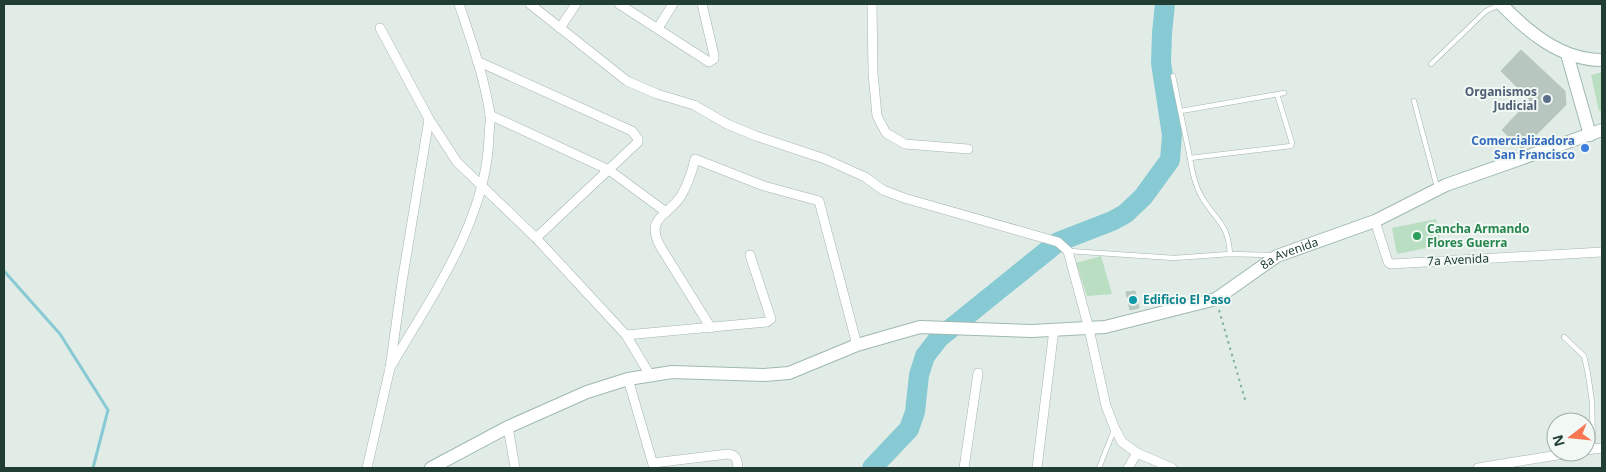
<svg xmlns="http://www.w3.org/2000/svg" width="1606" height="472" font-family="'Noto Sans',sans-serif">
	<rect width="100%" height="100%" fill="#e1ece7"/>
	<g fill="#badec2">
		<polygon points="1602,72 1602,111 1599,111 1591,75"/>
		<polygon points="1436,219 1441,245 1397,254 1392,228"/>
		<polygon points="1101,256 1112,294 1087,296 1076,263"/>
	</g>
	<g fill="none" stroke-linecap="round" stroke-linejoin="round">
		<polyline stroke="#87cad3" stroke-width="3" points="4,271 60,334 108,410 93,468"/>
		<polyline stroke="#87cad3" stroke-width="20" points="872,468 909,429 915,412 919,375 925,356 939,338 1058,242 1112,221 1125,214 1143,197 1170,160 1172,135 1161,63 1162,33 1165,4"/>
	</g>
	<g fill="#b7c7c0" stroke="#b4c6be">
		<polygon points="1521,50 1565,91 1566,105 1522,149 1502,130 1530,100 1501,71"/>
		<polygon points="1135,291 1139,308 1130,310 1126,292"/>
	</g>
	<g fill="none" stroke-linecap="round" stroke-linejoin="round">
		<g stroke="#a4b4ae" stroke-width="5.5">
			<g id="lane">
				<polyline points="1431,64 1486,11 1499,5"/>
				<polyline points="1173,76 1190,158"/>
				<polyline points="1414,101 1437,187"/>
				<polyline points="1181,111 1284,93"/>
				<polyline points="1069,251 1174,258 1230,254 1271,255"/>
				<path d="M1230,254C1228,223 1217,222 1203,199C1195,187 1192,171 1190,158L1291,146L1292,143L1277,94"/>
				<polyline points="1564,337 1584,356 1588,374 1592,402 1593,449"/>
				<polyline points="1099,468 1114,430"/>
			</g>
		</g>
		<g stroke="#a4b4ae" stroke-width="10">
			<g id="street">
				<polyline points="530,4 627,81 657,94 694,105 727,124 756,136 825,159 865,177 883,190 904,198 1058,242 1068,251 1089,329 1106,406 1115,429 1122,442 1137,453 1172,468"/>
				<polyline points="619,4 709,62 714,59 714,55 702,4"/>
				<polyline points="872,4 873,73 877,116 886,133 905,144 968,149"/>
				<polyline points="380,28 429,119 457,162 536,238 626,335 650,375"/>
				<polyline points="560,28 576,4"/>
				<polyline points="658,28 673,4"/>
				<polyline points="477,61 632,131 638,139 638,142 536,238"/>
				<polyline points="490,115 609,170 666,212"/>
				<polyline points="1375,221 1388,262 1391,264 1602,252"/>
				<path d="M711,328L660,246C645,217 668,216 681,196C688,184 692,172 695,159L764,186L819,201L857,345"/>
				<polyline points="626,335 767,322 771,319 750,255"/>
				<path d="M390,368C431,297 487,220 489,136C489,129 491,121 490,114C484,76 471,40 459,4"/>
				<polyline points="628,379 654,468"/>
				<polyline points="508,427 515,468"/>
				<polyline points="1586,450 1602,448"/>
				<path d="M653,463L728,454C737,455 737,460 738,468"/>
				<polyline points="367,468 390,368 402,282 429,119"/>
				<polyline points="964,468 978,373"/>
				<polyline points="1037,468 1054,329"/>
				<polyline points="1128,468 1137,453"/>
				<polyline points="1478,468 1576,452"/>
			</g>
		</g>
		<g stroke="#9fb9af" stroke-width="14">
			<g id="secondary">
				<path d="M1501,4C1528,32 1561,60 1602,60"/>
				<polyline points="1567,54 1590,135"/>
				<path id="s1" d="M431,468L508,427L587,392L628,379L672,372L764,375L789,373L857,345L920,327L1032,331L1105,327L1216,299L1277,256L1375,221L1446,185L1602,130"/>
			</g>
		</g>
		<polyline stroke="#81b1a0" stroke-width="2" stroke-dasharray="2.5 4" stroke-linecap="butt" points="1219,310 1246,403"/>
		<use href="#lane" stroke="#fff" stroke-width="4.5"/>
		<use href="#street" stroke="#fff" stroke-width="9"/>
		<use href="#secondary" stroke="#fff" stroke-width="12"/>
	</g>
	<circle fill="#5c6f8a" stroke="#f2f9f5" stroke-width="2" cx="1547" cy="99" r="5"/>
	<circle fill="#3f7fe0" stroke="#f2f9f5" stroke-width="2" cx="1585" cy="148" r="5"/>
	<circle fill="#2e9e5b" stroke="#f2f9f5" stroke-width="2" cx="1417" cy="236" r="5"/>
	<circle fill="#0f9aa8" stroke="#f2f9f5" stroke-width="2" cx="1133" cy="300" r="5"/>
	<g text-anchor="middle" stroke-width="4" stroke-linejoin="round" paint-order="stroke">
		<g font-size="12" font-weight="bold" fill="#4e5e75" stroke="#f2f9f5" text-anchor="end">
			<text x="1537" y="96">Organismos<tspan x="1537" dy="14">Judicial</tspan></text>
		</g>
		<g font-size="12" font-weight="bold" fill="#366cbe" stroke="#f2f9f5" text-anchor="end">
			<text x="1575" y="145">Comercializadora<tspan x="1575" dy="14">San Francisco</tspan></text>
		</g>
		<g font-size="12" font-weight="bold" fill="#27864d" stroke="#f2f9f5" text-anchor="start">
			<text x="1427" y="233">Cancha Armando<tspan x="1427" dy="14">Flores Guerra</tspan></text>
		</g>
		<g font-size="12" fill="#213e35" stroke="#f2f9f5">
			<text dy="4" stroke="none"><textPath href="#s1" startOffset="904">8a Avenida</textPath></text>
			<text transform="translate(1458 260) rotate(-3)" y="4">7a Avenida</text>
		</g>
		<g font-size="12" font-weight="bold" fill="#0d838f" stroke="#f2f9f5" text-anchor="start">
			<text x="1143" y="304">Edificio El Paso</text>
		</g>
	</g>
	<rect width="1606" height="472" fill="none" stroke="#213e35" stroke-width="10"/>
	<g transform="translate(1571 437) rotate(254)"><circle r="24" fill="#f2f9f5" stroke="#9eaea8"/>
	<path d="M0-4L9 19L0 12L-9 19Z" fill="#f77755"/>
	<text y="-8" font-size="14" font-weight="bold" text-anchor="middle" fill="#213e35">N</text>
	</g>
</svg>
